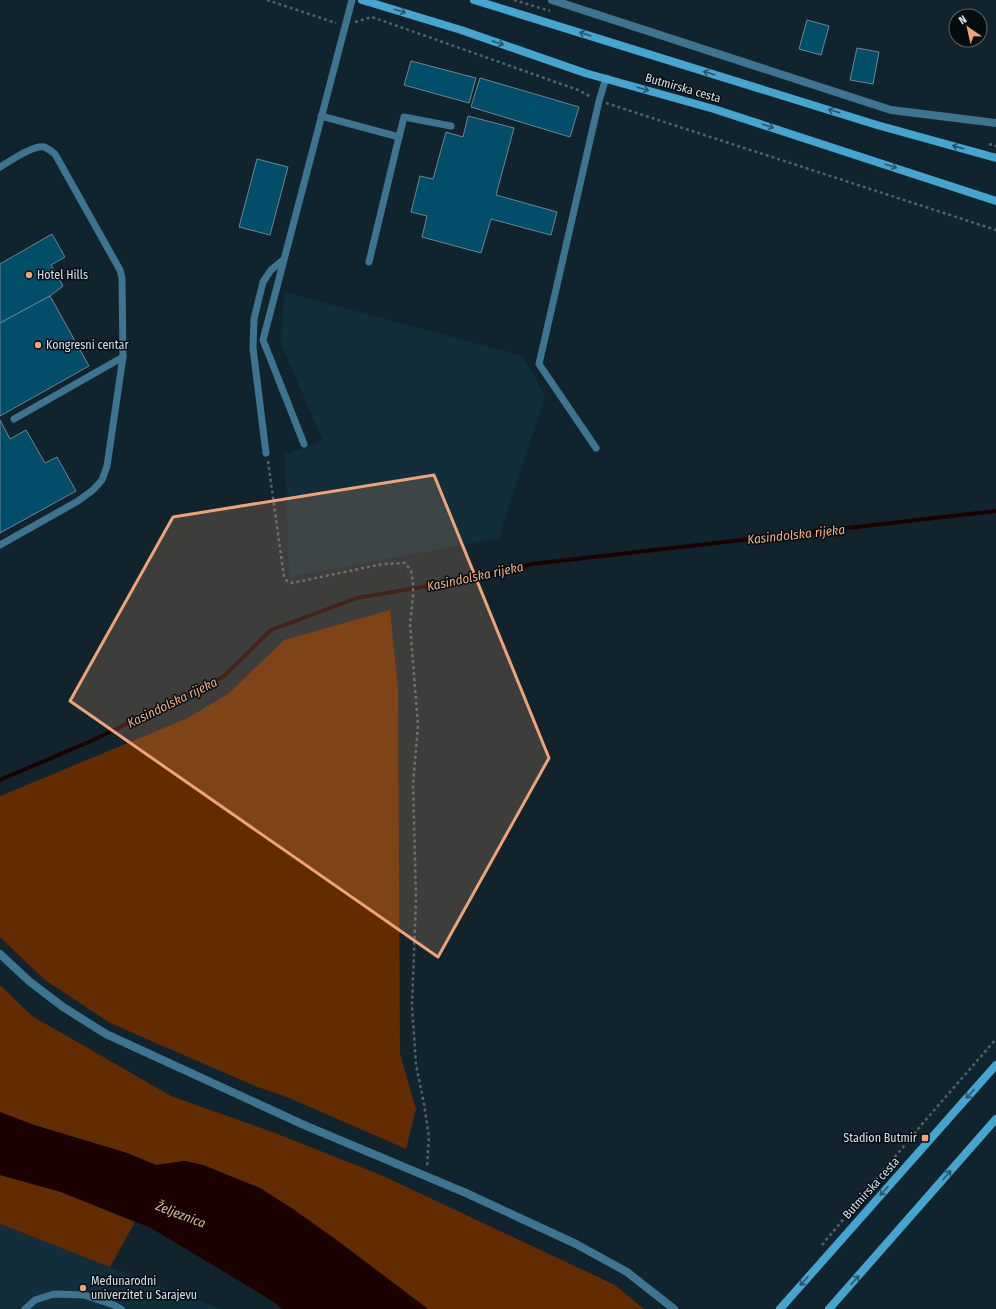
<svg xmlns="http://www.w3.org/2000/svg" width="996" height="1309" font-family="'Fira Sans Condensed',sans-serif">
	<rect width="100%" height="100%" fill="#11242e"/>
	<g fill="#122e3b">
		<polygon points="284,292 523,356 545,396 499,538 289,577 285,454 323,441 281,344"/>
		<polygon points="0,1224 110,1267 221,1309 0,1309"/>
	</g>
	<g fill="#632b00">
		<polygon points="390,610 398,689 400,1054 416,1109 406,1149 287,1097 255,1086 110,1023 45,980 0,937 0,796 188,718 228,694 284,640"/>
		<polygon points="0,985 32,1016 171,1096 275,1133 381,1175 615,1285 644,1309 428,1309 260,1188 203,1165 185,1161 156,1165 127,1153 34,1125 0,1112"/>
		<polygon points="0,1175 61,1192 135,1222 110,1267 0,1224"/>
	</g>
	<polygon fill="#1b0100" points="0,1112 34,1125 127,1153 156,1165 185,1161 203,1165 260,1188 293,1209 338,1241 428,1309 283,1309 266,1297 151,1228 61,1192 0,1175"/>
	<g fill="none" stroke-linecap="round" stroke-linejoin="round">
		<polyline stroke="#1b0100" stroke-width="4" points="0,780 91,741 223,677 271,630 357,598 476,578 532,564 996,511"/>
	</g>
	<g fill="#004e6a" stroke="#708692">
		<polygon points="807,20 829,26 821,55 799,49"/>
		<polygon points="857,48 879,52 873,84 850,80"/>
		<polygon points="411,61 476,78 469,103 404,85"/>
		<polygon points="480,78 579,107 570,137 471,107"/>
		<polygon points="468,116 514,128 496,195 557,212 551,235 491,219 481,253 422,237 427,216 411,212 420,176 433,179 446,132 463,137"/>
		<polygon points="257,159 288,167 270,235 239,227"/>
		<polygon points="52,234 65,257 51,265 63,286 50,296 0,323 0,264"/>
		<polygon points="50,296 89,366 0,416 0,323"/>
		<polygon points="0,420 10,439 26,430 45,463 57,457 76,491 0,533"/>
	</g>
	<g fill="none" stroke-linecap="round" stroke-linejoin="round">
		<g stroke="#51626a" stroke-width="2.5" stroke-dasharray="3 3" stroke-linecap="butt">
			<polyline points="267,0 336,23"/>
			<polyline points="514,0 550,11"/>
			<polyline points="355,22 372,17 578,90 591,97"/>
			<polyline points="606,103 996,230"/>
			<polyline points="989,144 996,146"/>
			<polyline points="268,461 284,577 287,581 292,583 383,564 405,563 411,571 413,582 413,597 410,624 418,726 413,784 416,899 412,1005 416,1065 424,1104 429,1137 427,1166"/>
			<polyline points="822,1245 923,1123 996,1039"/>
		</g>
		<g stroke="#3d7590" stroke-width="7">
			<polyline points="321,116 399,137 369,262"/>
			<polyline points="399,137 404,117 451,126"/>
			<path d="M0,167C10,161 33,145 44,147C48,148 51,151 55,154L120,270L122,278L123,357L14,419"/>
			<polyline points="304,444 263,340 352,0"/>
			<polyline points="596,448 539,364 599,101 606,78"/>
			<polyline points="266,453 253,348 254,319 263,282 271,270 283,260"/>
			<polyline points="0,545 78,501 93,490 102,480 107,466 123,357"/>
			<polyline points="25,1309 35,1300 54,1294 84,1295 114,1305 121,1309"/>
		</g>
		<g stroke="#3d7590" stroke-width="8">
			<polyline points="552,0 891,110 996,123"/>
			<polyline points="0,954 29,981 63,1007 106,1034 304,1125 466,1193 576,1244 627,1272 674,1309"/>
		</g>
		<g stroke="#45a5d1" stroke-width="8">
			<polyline points="362,0 461,30 585,73 714,109 996,201"/>
			<polyline points="474,0 877,125 996,158"/>
			<polyline points="780,1309 996,1065"/>
			<polyline points="829,1309 996,1119"/>
		</g>
	</g>
	<defs><path id="oneway-shaft" d="M-6 0H5M1.5-3L5.5 0L1.5 3" fill="none" stroke-width="1.6" stroke-linecap="round" stroke-linejoin="round"/></defs>
	<g stroke="#255870">
		<use href="#oneway-shaft" transform="translate(400 11) rotate(17)"/>
		<use href="#oneway-shaft" transform="translate(585 34) rotate(-163)"/>
		<use href="#oneway-shaft" transform="translate(498 43) rotate(19)"/>
		<use href="#oneway-shaft" transform="translate(709 73) rotate(-163)"/>
		<use href="#oneway-shaft" transform="translate(643 89) rotate(16)"/>
		<use href="#oneway-shaft" transform="translate(834 111) rotate(-163)"/>
		<use href="#oneway-shaft" transform="translate(768 126) rotate(18)"/>
		<use href="#oneway-shaft" transform="translate(958 147) rotate(-164)"/>
		<use href="#oneway-shaft" transform="translate(891 166) rotate(18)"/>
		<use href="#oneway-shaft" transform="translate(970 1094) rotate(132)"/>
		<use href="#oneway-shaft" transform="translate(947 1175) rotate(-49)"/>
		<use href="#oneway-shaft" transform="translate(884 1191) rotate(132)"/>
		<use href="#oneway-shaft" transform="translate(855 1280) rotate(-48)"/>
		<use href="#oneway-shaft" transform="translate(804 1281) rotate(131)"/>
	</g>
	<path fill="#efa377" fill-opacity="0.2" stroke="#efa377" stroke-width="3" stroke-linejoin="round" d="M434,475L549,758L438,957L70,701L173,517Z"/>
	<g fill="#efa377" stroke="#050c10" stroke-width="1.5">
		<circle cx="29" cy="275" r="4"/>
		<circle cx="38" cy="345" r="4"/>
		<rect x="921" y="1134" width="8" height="8" rx="2"/>
		<circle cx="83" cy="1288" r="4"/>
	</g>
	<g text-anchor="middle" stroke-width="3" stroke-linejoin="round" paint-order="stroke">
		<g font-size="12" fill="#d5e1e7" stroke="#050c10">
			<text transform="translate(683 88) rotate(16)" y="4">Butmirska cesta</text>
			<text transform="translate(871 1188) rotate(-48)" y="4">Butmirska cesta</text>
		</g>
		<g font-size="12" fill="#d5e1e7" stroke="#050c10" text-anchor="start">
			<text x="37" y="279">Hotel Hills</text>
			<text x="46" y="349">Kongresni centar</text>
			<text x="917" y="1142" text-anchor="end">Stadion Butmir</text>
			<text x="91" y="1285">Međunarodni<tspan x="91" dy="14">univerzitet u Sarajevu</tspan></text>
		</g>
		<g font-size="13" font-style="italic" fill="#f8ad82" stroke="#050c10">
			<text transform="translate(796 534) rotate(-6)" y="5">Kasindolska rijeka</text>
			<text transform="translate(475 576) rotate(-12)" y="5">Kasindolska rijeka</text>
			<text transform="translate(172 702) rotate(-26)" y="5">Kasindolska rijeka</text>
			<text transform="translate(181 1214) rotate(21)" y="5">Željeznica</text>
		</g>
	</g>
	<g transform="translate(968 28) rotate(326)"><circle r="19" fill="#050c10" stroke="#586166"/>
	<path d="M0-3L7 15L0 10L-7 15Z" fill="#efa377"/>
	<text y="-6" font-size="11" font-weight="bold" text-anchor="middle" fill="#d5e1e7">N</text>
	</g>
</svg>
